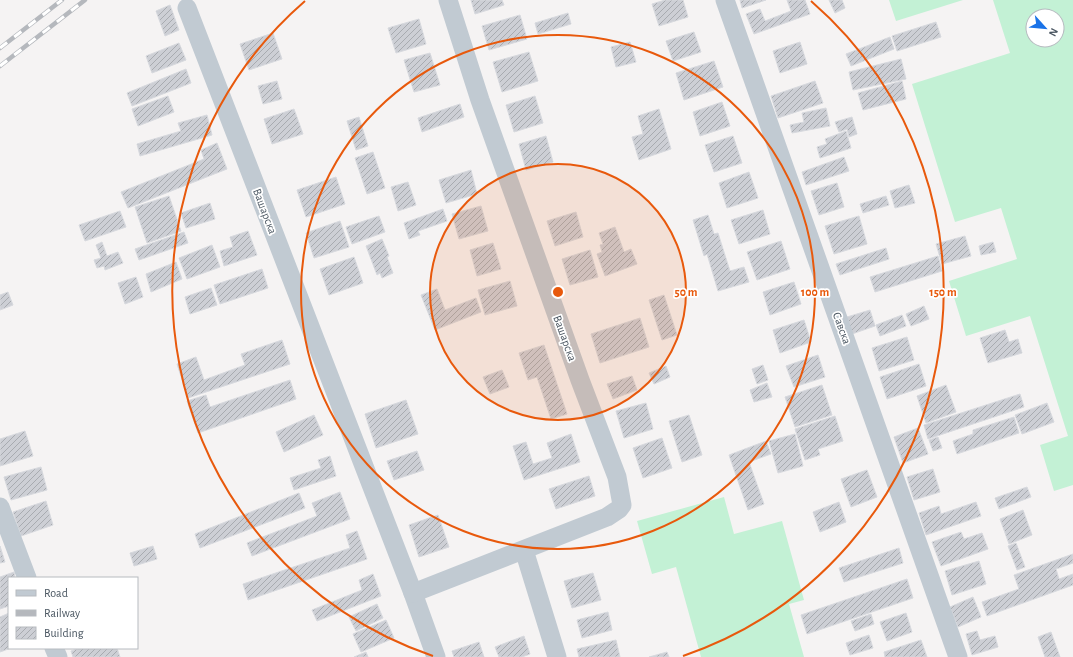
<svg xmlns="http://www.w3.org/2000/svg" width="1073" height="657" font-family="'Alegreya Sans',sans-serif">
	<defs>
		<pattern id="building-hatch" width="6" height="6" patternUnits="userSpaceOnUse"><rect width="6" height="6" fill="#cdcfd5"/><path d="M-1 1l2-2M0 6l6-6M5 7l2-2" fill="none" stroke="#a8abb0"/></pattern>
	</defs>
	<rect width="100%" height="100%" fill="#f5f3f3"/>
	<g fill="#c3f1d5" fill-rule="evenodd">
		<polygon points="889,0 963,0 896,21"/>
		<path d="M993,0H1073V485L1054,491L1040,445L1068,436L1030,316L966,336L949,281L1017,259L1001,208L955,222L912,84L1010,53ZM1033,16H1057V40H1033Z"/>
		<polygon points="724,497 734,534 782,521 804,600 789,604 804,657 701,657 676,567 652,574 637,521"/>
	</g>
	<g fill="url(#building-hatch)" stroke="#d7d9de">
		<polygon points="471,0 502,0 504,5 475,14"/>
		<polygon points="665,0 683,0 688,17 659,26 652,4"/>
		<polygon points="740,0 766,0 742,8"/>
		<polygon points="787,0 805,0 810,14 754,34 746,14 760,9 765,21 791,11"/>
		<polygon points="829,0 842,0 845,8 835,13"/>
		<polygon points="170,5 179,30 165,36 156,11"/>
		<polygon points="568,13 571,24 538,34 535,23"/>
		<polygon points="520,15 527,39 489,50 482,26"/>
		<polygon points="419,19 426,44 396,53 388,28"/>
		<polygon points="936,22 941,37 897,51 892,36"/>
		<polygon points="694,32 701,52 673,61 666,41"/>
		<polygon points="273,33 282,59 249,70 240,44"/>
		<polygon points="890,37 894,49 851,66 846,54"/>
		<polygon points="630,42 636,62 616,67 611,47"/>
		<polygon points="800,42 807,64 780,73 773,51"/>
		<polygon points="179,43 186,60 152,73 146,56"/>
		<polygon points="529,52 538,81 502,92 493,62"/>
		<polygon points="430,53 440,85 414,92 404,60"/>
		<polygon points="901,59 906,79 853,90 849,72"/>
		<polygon points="714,61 723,87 684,100 676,73"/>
		<polygon points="186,69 191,83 132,106 127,93"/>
		<polygon points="277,81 282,99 263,104 258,86"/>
		<polygon points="815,81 823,103 778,118 771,96"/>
		<polygon points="902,81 906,99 863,110 858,93"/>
		<polygon points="168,96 174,112 138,126 132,109"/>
		<polygon points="535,96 543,123 514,132 506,105"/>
		<polygon points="722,102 730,126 700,136 693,112"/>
		<polygon points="460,104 464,117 422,132 418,118"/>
		<polygon points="826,108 830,126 792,133 790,125 804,122 802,113"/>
		<polygon points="294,109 303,134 272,144 264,119"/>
		<polygon points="659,109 671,149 639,160 632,137 643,134 638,116"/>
		<polygon points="207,115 212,135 140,156 137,144 181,131 178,123"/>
		<polygon points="359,117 368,146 356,150 347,121"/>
		<polygon points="852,117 857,134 849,137 847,129 839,132 835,122"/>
		<polygon points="846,131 851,148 820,158 817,147 827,144 825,139"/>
		<polygon points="546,136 553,162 526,170 519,144"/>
		<polygon points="733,136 742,163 714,172 705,145"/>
		<polygon points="217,143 227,169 128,208 121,192 204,159 201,150"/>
		<polygon points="373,152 385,188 367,194 355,158"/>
		<polygon points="844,157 849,171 806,185 802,172"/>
		<polygon points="471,170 477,194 446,203 439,180"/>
		<polygon points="749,172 758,198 727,208 719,183"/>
		<polygon points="336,177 345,204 306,217 297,190"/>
		<polygon points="408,182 416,205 398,211 391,187"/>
		<polygon points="837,183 844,207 819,215 811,191"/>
		<polygon points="909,185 915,203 895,208 890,191"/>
		<polygon points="169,196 181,231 147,243 135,207"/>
		<polygon points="886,196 889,205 863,213 860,204"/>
		<polygon points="210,203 215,219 186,228 181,213"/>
		<polygon points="481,206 488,231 459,239 452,214"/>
		<polygon points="443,209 447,221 418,231 420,235 409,239 404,223"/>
		<polygon points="763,210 770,234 739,244 731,220"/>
		<polygon points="120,211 126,227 85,241 79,225"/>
		<polygon points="576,212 583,237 555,246 547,221"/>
		<polygon points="708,215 714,234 718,233 730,271 744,267 749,282 718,291 707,254 704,256 693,220"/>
		<polygon points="379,216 385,232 352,244 346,227"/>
		<polygon points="859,216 867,244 834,254 825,226"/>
		<polygon points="340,221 349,247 314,258 306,233"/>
		<polygon points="615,227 624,252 631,249 637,264 605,276 597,254 602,252 600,245 603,244 599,233"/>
		<polygon points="248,231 257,255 224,266 220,251 233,247 230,237"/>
		<polygon points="184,232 188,243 139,260 135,249"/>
		<polygon points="965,236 971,256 942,264 936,244"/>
		<polygon points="382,239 389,256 387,257 393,273 382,278 380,273 377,275 366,246"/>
		<polygon points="781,241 790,269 757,280 747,252"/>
		<polygon points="102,242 107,256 118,252 123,263 105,270 104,266 97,268 94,260 101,258 96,245"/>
		<polygon points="993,242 996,252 981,255 979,246"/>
		<polygon points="493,243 501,269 477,276 470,250"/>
		<polygon points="212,245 220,267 187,279 179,258"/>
		<polygon points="886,248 889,259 840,275 836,264"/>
		<polygon points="590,250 598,277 570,285 562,259"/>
		<polygon points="938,256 942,271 875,292 870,277"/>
		<polygon points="354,257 363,283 329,295 320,269"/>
		<polygon points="176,262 182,279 151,292 146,274"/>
		<polygon points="262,269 268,288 220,304 214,285"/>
		<polygon points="136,277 143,297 125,304 118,283"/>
		<polygon points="510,281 517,306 485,315 478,290"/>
		<polygon points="794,282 801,304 770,315 763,292"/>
		<polygon points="211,288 217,305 190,314 185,297"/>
		<polygon points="437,289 445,310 476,298 481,312 435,330 421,295"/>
		<polygon points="8,292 13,305 0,310 0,295"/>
		<polygon points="664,295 677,335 662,340 649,300"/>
		<polygon points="924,306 929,319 911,326 906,314"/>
		<polygon points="870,310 875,326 852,334 847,317"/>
		<polygon points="902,315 906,326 880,336 876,325"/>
		<polygon points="640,318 649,347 600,363 591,334"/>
		<polygon points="804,320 811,342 780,353 773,330"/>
		<polygon points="1005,330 1009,342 1018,339 1022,353 988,363 980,338"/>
		<polygon points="907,337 914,360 879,371 872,348"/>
		<polygon points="282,340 290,364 188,398 177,364 196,357 204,380 245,365 241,354"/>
		<polygon points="544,345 567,414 551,419 537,377 528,380 519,353"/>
		<polygon points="818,355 825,377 794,387 786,366"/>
		<polygon points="919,364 926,386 887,399 880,377"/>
		<polygon points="763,365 768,380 757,384 752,369"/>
		<polygon points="666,366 670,377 654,384 649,373"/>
		<polygon points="502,370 509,387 490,394 483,377"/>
		<polygon points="632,376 637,390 613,399 607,384"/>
		<polygon points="290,380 296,399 198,433 187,401 206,395 210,407"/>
		<polygon points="767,383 772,397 754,402 750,390"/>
		<polygon points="822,385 832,415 795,427 785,397"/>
		<polygon points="946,385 956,412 926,423 917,396"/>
		<polygon points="1020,394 1024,407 928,439 924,425"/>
		<polygon points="406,400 418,434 376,448 365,414"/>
		<polygon points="646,403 653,429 624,438 616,411"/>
		<polygon points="1047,403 1054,422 1022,434 1015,415"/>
		<polygon points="314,415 323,435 284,452 276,432"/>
		<polygon points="689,415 702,455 682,462 669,421"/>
		<polygon points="835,416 843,441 818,449 820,455 805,460 795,429"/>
		<polygon points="1014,417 1019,433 957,454 953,441 973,434 973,430"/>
		<polygon points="918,428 928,454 903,463 894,437"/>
		<polygon points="25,431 33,456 0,466 0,439"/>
		<polygon points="571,434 580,462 524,480 513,446 526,442 533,464 552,458 547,443"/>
		<polygon points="795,434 803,466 778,473 769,441"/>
		<polygon points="938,437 942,448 933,451 929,440"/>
		<polygon points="662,438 672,468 643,478 633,448"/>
		<polygon points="766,441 771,454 749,462 764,504 748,510 729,455"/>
		<polygon points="417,451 424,470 394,480 387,461"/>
		<polygon points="330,456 336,476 294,490 290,478 321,468 318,460"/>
		<polygon points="41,467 47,490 11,500 4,477"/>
		<polygon points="933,469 940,492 914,500 907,477"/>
		<polygon points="867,470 877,497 851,507 841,479"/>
		<polygon points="589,476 595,496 556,509 549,489"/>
		<polygon points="1027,487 1031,497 999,509 995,498"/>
		<polygon points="340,492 350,519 252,556 247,543 317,516 312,503"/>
		<polygon points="299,493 305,508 200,548 195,534"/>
		<polygon points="46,501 53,525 21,536 13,512"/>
		<polygon points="839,502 846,522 820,532 813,512"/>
		<polygon points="976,502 981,516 926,535 919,513 939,506 941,514"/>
		<polygon points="1023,510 1032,535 1009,544 1000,519"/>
		<polygon points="438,515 449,547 419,557 409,525"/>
		<polygon points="357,531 367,559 248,600 243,584 350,548 346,535"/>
		<polygon points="961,532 964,539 982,533 988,549 941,566 932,542"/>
		<polygon points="1016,543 1025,567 1017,570 1008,546"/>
		<polygon points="0,546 5,562 0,563"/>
		<polygon points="153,546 157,559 134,566 130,553"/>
		<polygon points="899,548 903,563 844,582 839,568"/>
		<polygon points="1073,554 1073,563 1056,569 1059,579 1073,574 1073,585 987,616 982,602 1019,589 1014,575"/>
		<polygon points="979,561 986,584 952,595 945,571"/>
		<polygon points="14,572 15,578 9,578 9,606 0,609 0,577"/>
		<polygon points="593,573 601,600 572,608 564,581"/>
		<polygon points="373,574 381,596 317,621 312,610 362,590 359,580"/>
		<polygon points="907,579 913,598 807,634 801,615"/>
		<polygon points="973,597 981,617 958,627 950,607"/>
		<polygon points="377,604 383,618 356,631 349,617"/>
		<polygon points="608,612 612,630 582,638 577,620"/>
		<polygon points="9,613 9,648 11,648 0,652 0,617"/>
		<polygon points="906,613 912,632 887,641 880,622"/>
		<polygon points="871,614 874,624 855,631 851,621"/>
		<polygon points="386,620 394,638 361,652 353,634"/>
		<polygon points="977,631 980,640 995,636 998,647 972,655 966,634"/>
		<polygon points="1051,632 1060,657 1045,657 1038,637"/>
		<polygon points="869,635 873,648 850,655 846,643"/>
		<polygon points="524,636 530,654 522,657 499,657 495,647"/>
		<polygon points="616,640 620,657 579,657 577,649"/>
		<polygon points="921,640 927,657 885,657 884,652"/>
		<polygon points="479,642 484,657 454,657 452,651"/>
		<polygon points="80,648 117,648 120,657 73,657 71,651"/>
		<polygon points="366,652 368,657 354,657"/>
		<polygon points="667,652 669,657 649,657"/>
	</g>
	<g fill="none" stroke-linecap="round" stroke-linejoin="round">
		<g stroke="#c1cad2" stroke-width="19">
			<polyline points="725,0 958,657"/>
			<polyline points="187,8 413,593 436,657"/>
			<polyline points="0,507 27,578"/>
			<polyline points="524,550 557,657"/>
			<polyline points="413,593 607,517 619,509 622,505 617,477 580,380 480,100 448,0"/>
			<polyline points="54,648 58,657"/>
		</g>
		<g stroke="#b5b8bd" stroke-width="4.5">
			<g id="rail">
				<polyline points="0,48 62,0"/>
				<polyline points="0,66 85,0"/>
			</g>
		</g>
		<use href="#rail" stroke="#fff" stroke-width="3" stroke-dasharray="9" stroke-linecap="butt"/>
	</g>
	<circle cx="558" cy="292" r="128" fill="#e8590c" fill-opacity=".12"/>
	<g fill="none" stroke="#e8590c" stroke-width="2">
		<circle cx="558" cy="292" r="128"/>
		<circle cx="558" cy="292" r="257"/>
		<path d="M433 656A385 385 0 0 1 305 1M811 1A385 385 0 0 1 683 656"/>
	</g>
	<g text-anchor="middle" stroke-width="3.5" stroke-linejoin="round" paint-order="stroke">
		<g font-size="12" fill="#4a5661" stroke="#fff">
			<text transform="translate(265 211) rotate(69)" y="4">Вашарска</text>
			<text transform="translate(842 328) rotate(70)" y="4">Савска</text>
			<text transform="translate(565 338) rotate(70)" y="4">Вашарска</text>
		</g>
	</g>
	<circle cx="558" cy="292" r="6" fill="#e8590c" stroke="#fff" stroke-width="2"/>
	<g font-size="12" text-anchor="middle" font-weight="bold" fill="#e8590c" stroke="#fff" stroke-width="3.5" stroke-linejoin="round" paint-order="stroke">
		<text x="686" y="296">50 m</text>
		<text x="815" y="296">100 m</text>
		<text x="943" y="296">150 m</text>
	</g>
	<rect x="8" y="577" width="130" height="72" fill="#ffffff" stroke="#b7bbc0"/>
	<rect x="16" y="590" width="20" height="6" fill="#c1cad2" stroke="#b7bbc0"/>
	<text x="44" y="597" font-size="12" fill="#4a5661">Road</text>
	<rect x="16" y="610" width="20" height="6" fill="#b5b8bd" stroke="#b7bbc0"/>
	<text x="44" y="617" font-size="12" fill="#4a5661">Railway</text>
	<rect x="16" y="627" width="20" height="12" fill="url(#building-hatch)" stroke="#b7bbc0"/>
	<text x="44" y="637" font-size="12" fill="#4a5661">Building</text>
	<g transform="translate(1045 28) rotate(117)"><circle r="19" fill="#ffffff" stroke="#b7bbc0"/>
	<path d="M0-3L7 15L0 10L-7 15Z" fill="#1a73e8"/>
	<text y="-6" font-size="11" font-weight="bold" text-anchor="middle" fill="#4a5661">N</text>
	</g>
</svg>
